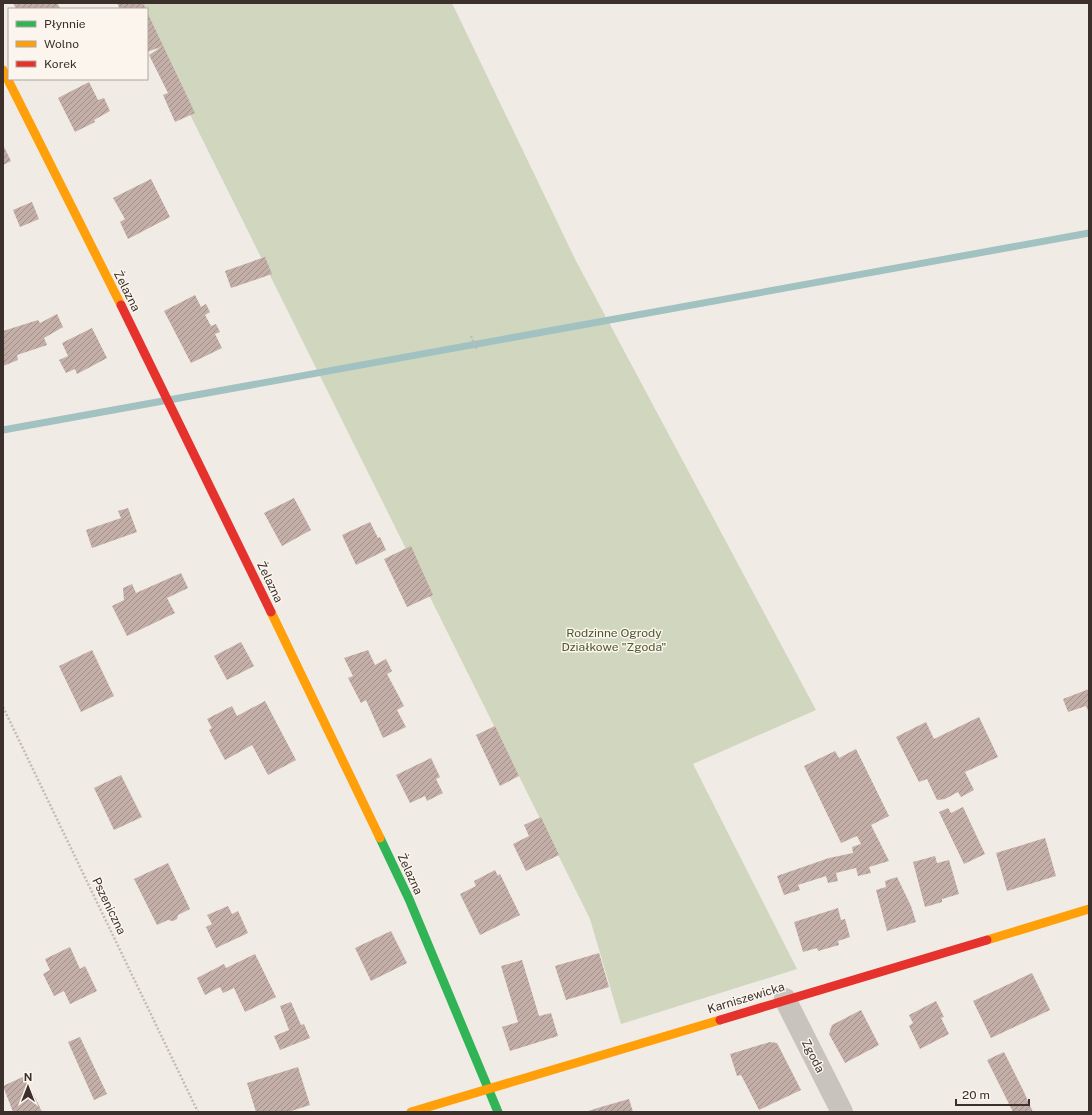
<svg xmlns="http://www.w3.org/2000/svg" width="1092" height="1115" font-family="'Public Sans',sans-serif">
	<defs>
		<pattern id="building-hatch" width="6" height="6" patternUnits="userSpaceOnUse"><rect width="6" height="6" fill="#c3afa7"/><path d="M-1 1l2-2M0 6l6-6M5 7l2-2" fill="none" stroke="#a08f88"/></pattern>
	</defs>
	<rect width="100%" height="100%" fill="#f0ebe5"/>
	<polygon fill="#d1d6bf" points="135,3 452,3 576,261 816,710 693,764 797,969 621,1024 590,919 147,28 147,9 138,9"/>
	<g fill="none" stroke-linecap="round" stroke-linejoin="round">
		<polyline stroke="#a1c2c1" stroke-width="7" points="3,430 1089,233"/>
	</g>
	<g fill="url(#building-hatch)">
		<polygon points="13,3 57,3 60,8 16,9"/>
		<polygon points="117,3 143,3 146,9 120,9"/>
		<polygon points="147,12 195,113 175,122 163,95 168,93 149,55 163,46 147,52"/>
		<polygon points="89,82 98,100 104,98 110,111 94,120 95,122 75,132 58,98"/>
		<polygon points="4,147 11,161 3,165 3,148"/>
		<polygon points="151,179 170,217 128,239 120,222 125,219 113,198"/>
		<polygon points="32,202 39,219 20,227 13,210"/>
		<polygon points="265,257 272,274 231,288 225,271"/>
		<polygon points="195,295 201,307 206,304 210,312 205,315 211,326 216,324 220,332 215,334 222,348 191,363 164,311"/>
		<polygon points="57,314 63,327 44,338 47,345 17,355 18,360 3,366 3,331 38,320 40,323"/>
		<polygon points="92,328 107,358 77,374 75,369 66,373 59,360 68,356 62,343"/>
		<polygon points="294,498 311,530 282,546 264,513"/>
		<polygon points="128,508 137,532 92,548 86,530 121,518 118,511"/>
		<polygon points="370,522 378,538 380,537 386,550 356,565 342,535"/>
		<polygon points="411,546 433,595 407,607 384,559"/>
		<polygon points="181,573 188,588 167,598 175,613 127,636 112,606 124,600 123,588 132,584 136,593"/>
		<polygon points="241,642 254,666 227,680 214,656"/>
		<polygon points="92,650 114,696 81,712 59,666"/>
		<polygon points="368,650 375,665 386,659 392,671 387,674 404,706 397,710 406,727 383,738 366,700 361,703 348,678 353,676 344,658"/>
		<polygon points="1089,689 1089,713 1086,706 1068,712 1063,699"/>
		<polygon points="265,701 296,760 268,775 252,745 225,760 209,730 212,728 207,719 232,706 237,716"/>
		<polygon points="979,717 998,757 965,772 974,790 961,797 958,792 945,799 937,800 927,779 919,782 896,737 926,722 934,739"/>
		<polygon points="495,726 519,776 500,786 476,735"/>
		<polygon points="856,749 889,816 871,825 889,861 869,867 871,873 858,876 856,868 836,873 838,881 828,883 826,876 823,877 798,885 800,890 784,895 777,876 829,858 853,853 852,847 861,844 857,836 841,843 804,766 835,751 839,758"/>
		<polygon points="431,758 440,777 436,779 443,793 427,801 425,796 410,803 396,775"/>
		<polygon points="121,775 142,817 114,830 94,788"/>
		<polygon points="963,807 985,854 964,864 939,812 948,808 951,813"/>
		<polygon points="541,817 559,855 526,871 513,844 529,836 524,825"/>
		<polygon points="1045,838 1056,876 1007,891 996,853"/>
		<polygon points="935,856 937,863 949,860 959,894 942,899 942,902 925,907 913,862"/>
		<polygon points="168,863 190,909 178,915 177,919 173,921 168,920 157,925 134,879"/>
		<polygon points="495,870 498,876 500,874 520,915 480,935 460,894 476,886 474,881"/>
		<polygon points="897,877 911,906 916,922 887,931 876,890 886,887 885,881"/>
		<polygon points="228,906 232,914 238,911 248,933 216,948 206,927 212,924 207,915"/>
		<polygon points="838,908 841,920 845,919 850,937 838,941 839,945 818,951 817,948 803,952 794,922"/>
		<polygon points="391,931 407,963 371,981 355,948"/>
		<polygon points="70,947 80,969 85,966 97,991 70,1004 64,991 54,996 43,974 50,970 45,959"/>
		<polygon points="599,953 609,987 566,1000 555,966"/>
		<polygon points="255,954 276,997 245,1012 234,988 223,993 220,987 205,995 197,978 224,964 226,968"/>
		<polygon points="522,960 539,1016 551,1013 558,1036 510,1051 502,1027 518,1022 501,966"/>
		<polygon points="1032,973 1050,1010 991,1038 973,1001"/>
		<polygon points="936,1001 944,1017 941,1018 949,1034 920,1049 909,1026 913,1023 909,1015"/>
		<polygon points="291,1002 301,1025 304,1024 310,1038 280,1050 274,1036 289,1030 280,1006"/>
		<polygon points="861,1010 879,1045 845,1063 829,1034 832,1025"/>
		<polygon points="80,1037 107,1094 94,1100 68,1042"/>
		<polygon points="770,1042 777,1043 801,1090 759,1110 741,1075 737,1076 730,1054"/>
		<polygon points="1004,1052 1023,1090 1033,1112 1013,1112 987,1060"/>
		<polygon points="298,1067 310,1105 288,1112 256,1112 247,1083"/>
		<polygon points="25,1076 42,1112 13,1112 3,1086"/>
		<polygon points="629,1099 633,1112 585,1112 601,1107"/>
	</g>
	<g fill="none" stroke-linecap="round" stroke-linejoin="round">
		<g stroke="#c2bbb6" stroke-width="2.5" stroke-dasharray="2 2" stroke-linecap="butt">
			<polyline points="471,336 477,350"/>
			<polyline points="3,707 198,1112"/>
		</g>
		<polyline stroke="#c9c3be" stroke-width="22" points="785,999 842,1112"/>
		<polyline stroke="#30b455" stroke-width="9" points="380,838 409,899 498,1112"/>
		<g stroke="#ff9f0a" stroke-width="9">
			<polyline points="3,70 121,305"/>
			<polyline points="271,612 380,838"/>
			<polyline points="987,940 1089,909"/>
			<polyline points="411,1112 720,1020"/>
		</g>
		<g stroke="#e5322d" stroke-width="9">
			<polyline points="121,305 271,612"/>
			<polyline points="720,1020 987,940"/>
		</g>
	</g>
	<g text-anchor="middle" stroke-width="3" stroke-linejoin="round" paint-order="stroke">
		<g font-size="12" fill="#3b302b" stroke="#fbf5ee">
			<text transform="translate(127 291) rotate(63)" y="4">Żelazna</text>
			<text transform="translate(270 582) rotate(64)" y="4">Żelazna</text>
			<text transform="translate(410 874) rotate(65)" y="4">Żelazna</text>
			<text transform="translate(109 906) rotate(64)" y="4">Pszeniczna</text>
			<text transform="translate(746 998) rotate(-17)" y="4">Karniszewicka</text>
			<text transform="translate(813 1056) rotate(63)" y="4">Zgoda</text>
		</g>
		<g font-size="12" fill="#4a5a2e" stroke="#fbf5ee">
			<text x="614" y="637">Rodzinne Ogrody<tspan x="614" dy="14">Działkowe "Zgoda"</tspan></text>
		</g>
	</g>
	<rect width="1092" height="1115" fill="none" stroke="#3b302b" stroke-width="8"/>
	<rect x="8" y="8" width="140" height="72" fill="#fbf5ee" stroke="#aea6a0"/>
	<rect x="16" y="21" width="20" height="6" fill="#30b455" stroke="#aea6a0"/>
	<text x="44" y="28" font-size="12" fill="#3b302b">Płynnie</text>
	<rect x="16" y="41" width="20" height="6" fill="#ff9f0a" stroke="#aea6a0"/>
	<text x="44" y="48" font-size="12" fill="#3b302b">Wolno</text>
	<rect x="16" y="61" width="20" height="6" fill="#e5322d" stroke="#aea6a0"/>
	<text x="44" y="68" font-size="12" fill="#3b302b">Korek</text>
	<g transform="translate(28 1087)" stroke="#fbf5ee" stroke-width="3" paint-order="stroke">
	<path d="M0-3L7 15L0 10L-7 15Z" fill="#3b302b"/>
	<text y="-6" font-size="11" font-weight="bold" text-anchor="middle" fill="#3b302b">N</text>
	</g>
	<path d="M956 1099v6h73v-6" fill="none" stroke="#3b302b" stroke-width="2"/>
	<text x="962" y="1099" font-size="12" fill="#3b302b" stroke="#fbf5ee" stroke-width="3" paint-order="stroke">20 m</text>
</svg>
